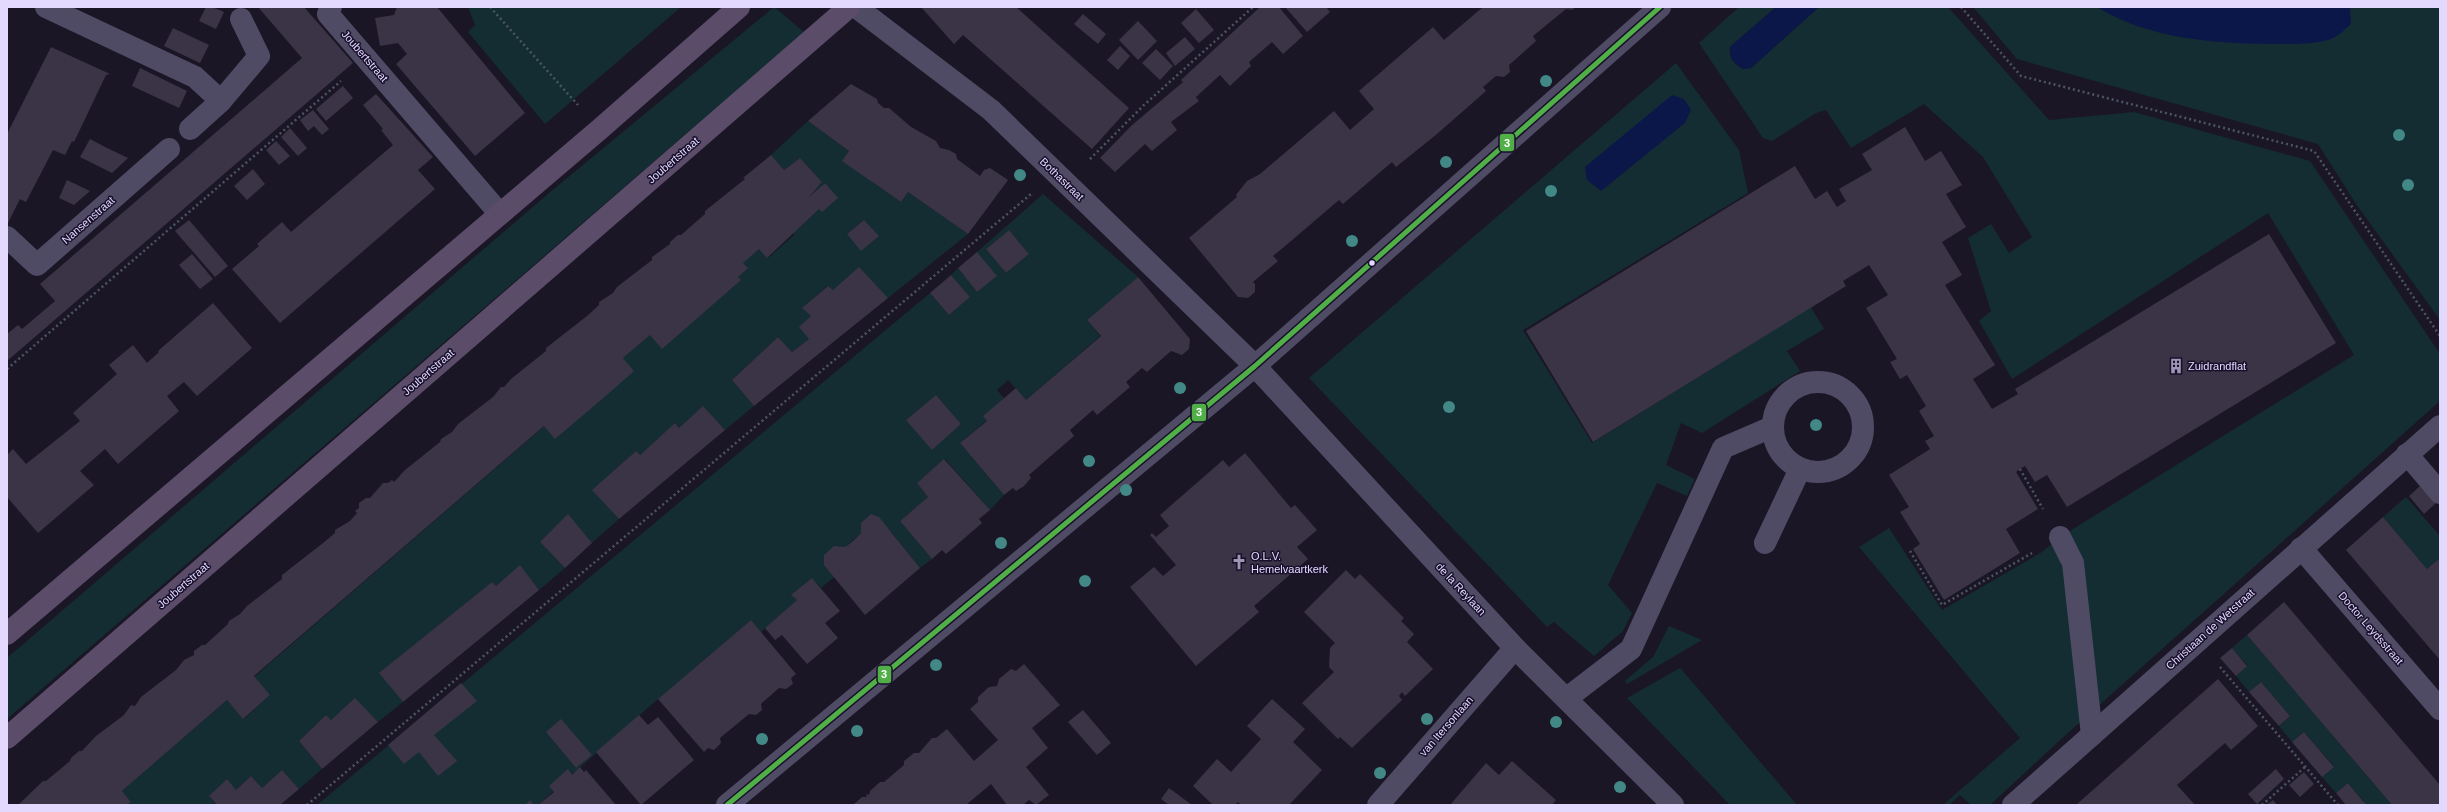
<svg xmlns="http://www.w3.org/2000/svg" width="2447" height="812" font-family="Helvetica,sans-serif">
	<rect width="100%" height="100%" fill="#1b1625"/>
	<g fill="#132d33" fill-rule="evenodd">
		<polygon points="468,7 681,7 545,124 468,32 475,25"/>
		<polygon points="774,7 804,32 7,719 7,658 549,193"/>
		<path d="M1739,7H1776L1730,47C1729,59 1734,63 1743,69L1751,68L1819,7H1948L2049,120L2134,112L2310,161L2440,354V401L2059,741L1990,805H1971L1960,795L1949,805H1943L2020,738L1859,547L1889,528L1942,610L2042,552L2060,537L2354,355L2268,213L2012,379L1979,321L1991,311L1968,238L1991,224L2009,253L2032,237L1983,157L1924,104L1851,148L1826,110L1816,113L1772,141L1763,138L1699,43Z"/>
		<polygon points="1973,7 2440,7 2440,320 2356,204 2318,144 2017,59"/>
		<polygon points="1676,63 1739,150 1748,193 1523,330 1592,443 1811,307 1824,329 1787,351 1800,371 1702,433 1681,423 1666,465 1695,479 1687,496 1657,483 1608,585 1632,613 1623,631 1594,656 1554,622 1547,627 1309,378"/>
		<path d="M808,121L849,151L872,182L901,202L908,192L968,234L888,298L833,290L827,286L803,308L811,316L809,339L792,352L778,337L732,380L754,406L725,430L703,407L679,428L675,423L640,455L636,451L593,490L619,519L592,543L568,515L540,542L565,568L539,590L520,566L496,586L492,582L380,673L403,702L378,722L355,699L331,720L326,715L299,741L322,769L299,789L282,770L262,788L251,776L236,790L209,796L216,805H127L131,802L122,791L227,700L244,719L270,695L254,677L756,243L768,258L794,235L792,232L819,209L837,198L825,183L809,197L822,182L800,158L784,170L771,155ZM864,220L878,236L847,234Z"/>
		<path d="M1043,194L1138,277L1087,320L1100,336L1026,400L1008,380L997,390L1014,410L986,421L960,443L1004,495L990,510L945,459L917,483L928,497L900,521L932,559L920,568L890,530L874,522L829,561L839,573L821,588L812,578L792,595L797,600L761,632L751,620L622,730L538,805H534L530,800L525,805H317L930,293L949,315L970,297L951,275L958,268L977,292L996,276L977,252ZM1009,230L1029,254L1006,273L986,249ZM936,395L961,424L947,436L906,420ZM546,732L591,755L576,768Z"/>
		<polygon points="2406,497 2440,536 2440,558 2427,569 2383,517"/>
		<polygon points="1669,626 1702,640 1627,684 1625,681 1653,657"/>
		<polygon points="2247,635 2392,805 2367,805 2348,783 2336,793 2322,777 2334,766 2304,732 2292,742 2279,726 2290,716 2261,682 2249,692 2236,676 2247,665 2232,648"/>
		<polygon points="1680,668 1688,677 1797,805 1730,805 1627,698"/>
	</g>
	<g fill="#0b1748">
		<path d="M1776,7H1819L1751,68L1743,69C1734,63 1729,59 1730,47Z"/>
		<path d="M2097,7H2350L2351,24C2345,29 2339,36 2331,39C2313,45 2289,44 2271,44C2210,43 2150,39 2097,7Z"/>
		<polygon points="1672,95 1684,99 1691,110 1685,123 1601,191 1587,180 1585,167"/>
	</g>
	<g fill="#3a3446">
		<polygon points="206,7 212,7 224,12 216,29 199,21"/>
		<polygon points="258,7 304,7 353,63 7,361 7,334 18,325 22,329 55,301 40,284 302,58"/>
		<polygon points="397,7 437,7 525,113 475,156 396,64 407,54 398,43 380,46 375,18 394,15"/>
		<polygon points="921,7 1016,7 1129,108 1092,149 963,35 954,44"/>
		<polygon points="1260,7 1279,7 1303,36 1283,54 1272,42 1249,62 1251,66 1230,86 1220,75 1196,97 1191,91 1199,101 1171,122 1177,130 1152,151 1145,144 1115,172 1100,158 1131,126 1183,82 1181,80"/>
		<polygon points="1285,7 1326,7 1330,12 1307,32"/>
		<polygon points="1483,7 1576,7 1572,10 1566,9 1533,36 1536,41 1509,65 1510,72 1504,77 1496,76 1483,87 1486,91 1437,134 1396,167 1392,162 1343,204 1339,200 1284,247 1273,256 1278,261 1253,282 1255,284 1255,292 1248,298 1238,297 1189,238 1237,197 1236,195 1247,181 1260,174 1334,111 1350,130 1374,109 1359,91 1433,27 1444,40"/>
		<polygon points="1196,9 1214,30 1199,43 1181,23"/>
		<polygon points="1083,14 1106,34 1098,44 1074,24"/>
		<polygon points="1138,21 1157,41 1138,60 1119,40"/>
		<polygon points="173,28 209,45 200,63 164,46"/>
		<polygon points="1185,37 1195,49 1175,66 1166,53"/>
		<polygon points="1120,46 1130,56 1118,70 1107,60"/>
		<polygon points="51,47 110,74 106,75 74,142 72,141 65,155 53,150 26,202 20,199 7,225 7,134"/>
		<polygon points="1156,49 1173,66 1160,80 1142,63"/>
		<polygon points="140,68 187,91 179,108 132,86"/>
		<polygon points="851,84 877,99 878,103 884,108 889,108 911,127 936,141 940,148 949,150 956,154 957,159 980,176 984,170 990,168 1008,180 968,234 908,192 901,202 842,161 849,151 808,121"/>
		<polygon points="343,86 353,98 326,121 316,109"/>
		<polygon points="376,94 433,157 418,170 435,189 280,323 232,269 259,246 257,244 282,222 291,232 393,145 381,130 383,129 363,105"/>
		<polygon points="313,110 329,129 322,135 314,126 308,131 300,120"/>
		<polygon points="1905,127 1925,161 1941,151 1962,185 1946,194 1966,227 1942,242 1962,275 1945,285 1995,365 1973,379 1992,409 2018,394 2015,389 2269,234 2336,343 2067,507 2047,475 2035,482 2025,466 2020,469 2016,472 2038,509 2006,529 2020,553 1944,600 1913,549 1920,544 1900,512 1909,507 1889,475 1930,449 1925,441 1934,436 1919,411 1926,406 1907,375 1900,379 1890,362 1897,359 1866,308 1888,295 1869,265 1843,281 1846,286 1593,442 1526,331 1795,166 1815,199 1827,191 1837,207 1846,201 1839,189 1872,170 1862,154"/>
		<polygon points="290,128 307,148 298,156 281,137"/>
		<polygon points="90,139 107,148 128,158 112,173 80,157"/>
		<polygon points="276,141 290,156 279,165 266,150"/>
		<polygon points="771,155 784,170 800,158 822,182 809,197 825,183 838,198 822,212 819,209 767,258 759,249 743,263 748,268 738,277 741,280 662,349 650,335 623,358 634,371 608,394 555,439 544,426 254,676 270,695 243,719 227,700 122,791 131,802 127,805 18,805 43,781 46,781 70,761 71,758 79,751 82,751 96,736 124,715 131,705 135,706 141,697 176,670 184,660 194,655 194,651 202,645 205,645 228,624 229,621 240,614 247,606 282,579 282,575 323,543 335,533 335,530 350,521 357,513 355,511 359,508 359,503 366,498 370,498 383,483 388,483 392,480 394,482 405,470 440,442 441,439 452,432 458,424 493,397 501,387 504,387 511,379 546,351 546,348 587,316 599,305 599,302 613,293 617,287 652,260 652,257 670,244 670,242 678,235 681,235 705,214 705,211 745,179 743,178"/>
		<polygon points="253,169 265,184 247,200 234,186"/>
		<polygon points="67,180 90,191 74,205 59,198"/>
		<polygon points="189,220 228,266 215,277 175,231"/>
		<polygon points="864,220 879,236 861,251 847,234"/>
		<polygon points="1009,230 1029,254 1006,273 986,249"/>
		<polygon points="977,252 997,276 977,292 958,268"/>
		<polygon points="192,254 213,279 200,289 179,265"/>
		<polygon points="859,267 888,298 754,406 732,380 778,337 792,352 809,339 799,327 811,316 802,308 828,286 833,290"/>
		<polygon points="951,275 970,297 949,315 930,293"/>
		<polygon points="1138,277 1190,339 1189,349 1182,355 1171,351 1147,372 1142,368 1126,382 1130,387 1097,415 1093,410 1070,430 1074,436 1029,475 1031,478 1024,486 1016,491 1013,488 1004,495 960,443 987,421 983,416 1016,388 1026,400 1101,336 1087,320"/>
		<polygon points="213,303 252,348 197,396 184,382 167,396 179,411 118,464 105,449 80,471 94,485 38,533 7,497 7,455 13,449 26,464 80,421 73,413 117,374 109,365 133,345 147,363 159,352 158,351"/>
		<polygon points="936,395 961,424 932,450 906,420"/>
		<polygon points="703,406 725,430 619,519 592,490 636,451 640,455 675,423 679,428"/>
		<polygon points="1245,453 1291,508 1295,505 1317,530 1297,547 1308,559 1254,606 1259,612 1196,666 1130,587 1154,567 1163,576 1176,565 1150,535 1152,533 1156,537 1169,526 1160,515 1223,460 1229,467"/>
		<polygon points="944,459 990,510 979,519 982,523 946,554 942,550 932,559 900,521 928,497 917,483"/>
		<polygon points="2420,486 2436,503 2424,514 2409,496"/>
		<polygon points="568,514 592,543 565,568 540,542"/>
		<polygon points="871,514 879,517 920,568 865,615 824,565 824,555 834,546 845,547 852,542 861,533 861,523"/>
		<polygon points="2383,517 2427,569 2440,558 2440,660 2346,550"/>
		<polygon points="520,565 539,590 403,702 379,673 492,582 496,586"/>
		<polygon points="1346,570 1355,579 1360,574 1404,618 1401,621 1414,634 1407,642 1433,669 1405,696 1402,692 1399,696 1402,700 1352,748 1340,737 1338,739 1302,703 1334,672 1329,667 1330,648 1335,643 1304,612"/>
		<polygon points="812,578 840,611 825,623 838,638 807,664 782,635 775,640 765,628 797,600 791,595"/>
		<polygon points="2284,602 2440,785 2440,805 2392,805 2247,635"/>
		<polygon points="751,620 796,674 791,678 793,684 786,689 779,688 761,704 762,710 756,715 749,714 720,738 721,743 714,750 708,748 704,752 658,699"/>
		<polygon points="2232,648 2247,666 2236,676 2220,658"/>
		<polygon points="1024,664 1060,705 1032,728 1048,748 1026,767 1049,795 1036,805 1029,800 1023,805 1007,805 991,784 966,805 853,805 862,797 867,797 866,794 869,795 870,791 880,782 884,782 904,765 904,761 914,753 919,753 932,738 936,738 947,729 974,761 998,740 970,709 978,702 978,697 989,687 997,686 999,679 1011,669 1016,671"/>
		<polygon points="2218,679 2258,726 2231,750 2225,743 2177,785 2195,805 2076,805"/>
		<polygon points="2261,682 2290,716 2279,726 2249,692"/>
		<polygon points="461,683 477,701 434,735 457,761 438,776 419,752 404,764 388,745"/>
		<polygon points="355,698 378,722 322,769 299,741 326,715 331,720"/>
		<polygon points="1272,699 1305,729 1293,742 1322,770 1289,805 1241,805 1238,802 1235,805 1213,805 1193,786 1217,759 1231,772 1261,739 1247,726"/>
		<polygon points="1083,710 1111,743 1097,755 1068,722"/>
		<polygon points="639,715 648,725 658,717 694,760 641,805 596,752"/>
		<polygon points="561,719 592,755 576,768 546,732"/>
		<polygon points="2304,732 2334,767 2322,777 2292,742"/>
		<polygon points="1512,761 1556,800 1552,805 1450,805 1486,763 1499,775"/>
		<polygon points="580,767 584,772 586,770 616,805 538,805 554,792 549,786 568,769 572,775"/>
		<polygon points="2276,769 2284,779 2257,804 2248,794"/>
		<polygon points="282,770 299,789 280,805 217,805 209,796 227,779 236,790 251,776 262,788"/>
		<polygon points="2304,772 2314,784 2300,797 2289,785"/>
		<polygon points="2348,783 2362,800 2367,805 2346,805 2336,793"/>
		<polygon points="1169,788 1192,805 1169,805 1161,799"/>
		<polygon points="530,800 534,805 525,805"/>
		<polygon points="2273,800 2277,805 2267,805"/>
	</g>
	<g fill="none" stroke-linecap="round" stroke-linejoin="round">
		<g stroke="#4b5566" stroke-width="2.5" stroke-dasharray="2 3" stroke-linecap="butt">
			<polyline points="490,7 578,105"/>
			<polyline points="1961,7 2021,76 2314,151 2440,336"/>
			<polyline points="1090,159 1144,105 1253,7"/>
			<polyline points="7,369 341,81"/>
			<polyline points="2020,469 2043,509"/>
			<polyline points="1910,551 1942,605 2032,553"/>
			<polyline points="2220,667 2338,805"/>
			<polyline points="307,805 1031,194"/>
			<polyline points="2262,805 2305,767"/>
		</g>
		<g stroke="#504b65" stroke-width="22">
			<polyline points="46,7 195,77 221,101 190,129"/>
			<polyline points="331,7 328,14 500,214"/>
			<polyline points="856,7 991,110 1255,366 1515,648 1673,805"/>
			<polyline points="221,101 259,56 241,19"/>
			<polyline points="7,237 37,265 169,149"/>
			<circle cx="1818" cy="427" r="45"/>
			<polyline points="2407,454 2440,493"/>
			<polyline points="2060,537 2073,563 2092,735"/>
			<polyline points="1765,543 1800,469"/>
			<polyline points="2301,548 2440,709"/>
			<polyline points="1567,698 1631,649 1723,448 1772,427"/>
			<polyline points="727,805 1255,366 1660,7"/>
			<polyline points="1378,805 1515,648"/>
			<polyline points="2013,805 2440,426"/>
		</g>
		<g stroke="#5b4c6a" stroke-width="22">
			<polyline points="7,634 600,129 739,7"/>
			<polyline points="7,738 849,7"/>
		</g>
		<g stroke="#18102b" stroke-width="8">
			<polyline id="bus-1" points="727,805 1255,366 1660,7"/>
		</g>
		<use href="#bus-1" stroke="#50af46" stroke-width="5"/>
	</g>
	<g fill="#418887">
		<circle cx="1546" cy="81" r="6"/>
		<circle cx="2399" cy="135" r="6"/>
		<circle cx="1446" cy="162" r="6"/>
		<circle cx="1020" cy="175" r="6"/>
		<circle cx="2408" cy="185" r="6"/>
		<circle cx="1551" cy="191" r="6"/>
		<circle cx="1352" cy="241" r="6"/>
		<circle cx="1180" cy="388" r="6"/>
		<circle cx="1449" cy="407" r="6"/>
		<circle cx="1816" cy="425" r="6"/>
		<circle cx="1089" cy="461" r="6"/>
		<circle cx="1126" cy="490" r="6"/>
		<circle cx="1001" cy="543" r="6"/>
		<circle cx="1085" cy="581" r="6"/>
		<circle cx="936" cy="665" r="6"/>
		<circle cx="1427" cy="719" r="6"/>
		<circle cx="1556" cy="722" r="6"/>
		<circle cx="857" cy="731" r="6"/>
		<circle cx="762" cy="739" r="6"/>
		<circle cx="1380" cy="773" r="6"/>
		<circle cx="1620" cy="787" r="6"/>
	</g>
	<defs>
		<g id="building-bare" transform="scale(1.2)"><path d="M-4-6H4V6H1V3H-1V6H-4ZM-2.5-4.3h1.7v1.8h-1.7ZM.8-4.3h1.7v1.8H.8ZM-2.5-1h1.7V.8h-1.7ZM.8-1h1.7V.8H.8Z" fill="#9d95b3" stroke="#18102b" stroke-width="2.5" paint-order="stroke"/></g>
		<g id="church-bare" transform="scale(1.2)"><path d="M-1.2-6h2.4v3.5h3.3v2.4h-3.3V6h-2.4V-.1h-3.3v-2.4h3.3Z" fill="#9d95b3" stroke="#18102b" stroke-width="2.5" paint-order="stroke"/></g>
	</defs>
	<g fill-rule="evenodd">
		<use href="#building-bare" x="2176" y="366"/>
		<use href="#church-bare" x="1239" y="562"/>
	</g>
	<circle fill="#e3d9ff" stroke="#18102b" stroke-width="1.5" cx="1372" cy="263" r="3.5"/>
	<g text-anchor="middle" stroke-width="3" stroke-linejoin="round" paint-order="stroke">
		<g font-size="11" fill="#e3d9ff" stroke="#18102b">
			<text transform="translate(365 56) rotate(49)" y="4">Joubertstraat</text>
			<text transform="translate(673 160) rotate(-41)" y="4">Joubertstraat</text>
			<text transform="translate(1062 179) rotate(44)" y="4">Bothastraat</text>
			<text transform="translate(88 220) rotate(-41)" y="4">Nansenstraat</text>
			<text transform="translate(428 372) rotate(-41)" y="4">Joubertstraat</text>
			<text transform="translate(183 585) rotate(-41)" y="4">Joubertstraat</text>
			<text transform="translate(1461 589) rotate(47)" y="4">de la Reylaan</text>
			<text transform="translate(2371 628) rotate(49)" y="4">Doctor Leydsstraat</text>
			<text transform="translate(2210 629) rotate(-42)" y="4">Christiaan de Wetstraat</text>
			<text transform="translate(1446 726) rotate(-49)" y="4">van Itersonlaan</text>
		</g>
		<g font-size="11" fill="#e3d9ff" stroke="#18102b" text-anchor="start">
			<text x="2188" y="370">Zuidrandflat</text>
			<text x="1251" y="560">O.L.V.<tspan x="1251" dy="13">Hemelvaartkerk</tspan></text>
		</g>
	</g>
	<g stroke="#18102b" stroke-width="1.5">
		<rect x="1499" y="133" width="16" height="19" rx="4" fill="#50af46"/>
		<rect x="1191" y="403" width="16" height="19" rx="4" fill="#50af46"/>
		<rect x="877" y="665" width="15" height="19" rx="4" fill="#50af46"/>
	</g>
	<g font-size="11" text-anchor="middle" font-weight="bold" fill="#fff">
		<text x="1507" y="147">3</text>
		<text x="1199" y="416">3</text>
		<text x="884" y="678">3</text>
	</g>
	<rect width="2447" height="812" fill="none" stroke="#e3d9ff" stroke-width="16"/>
</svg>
